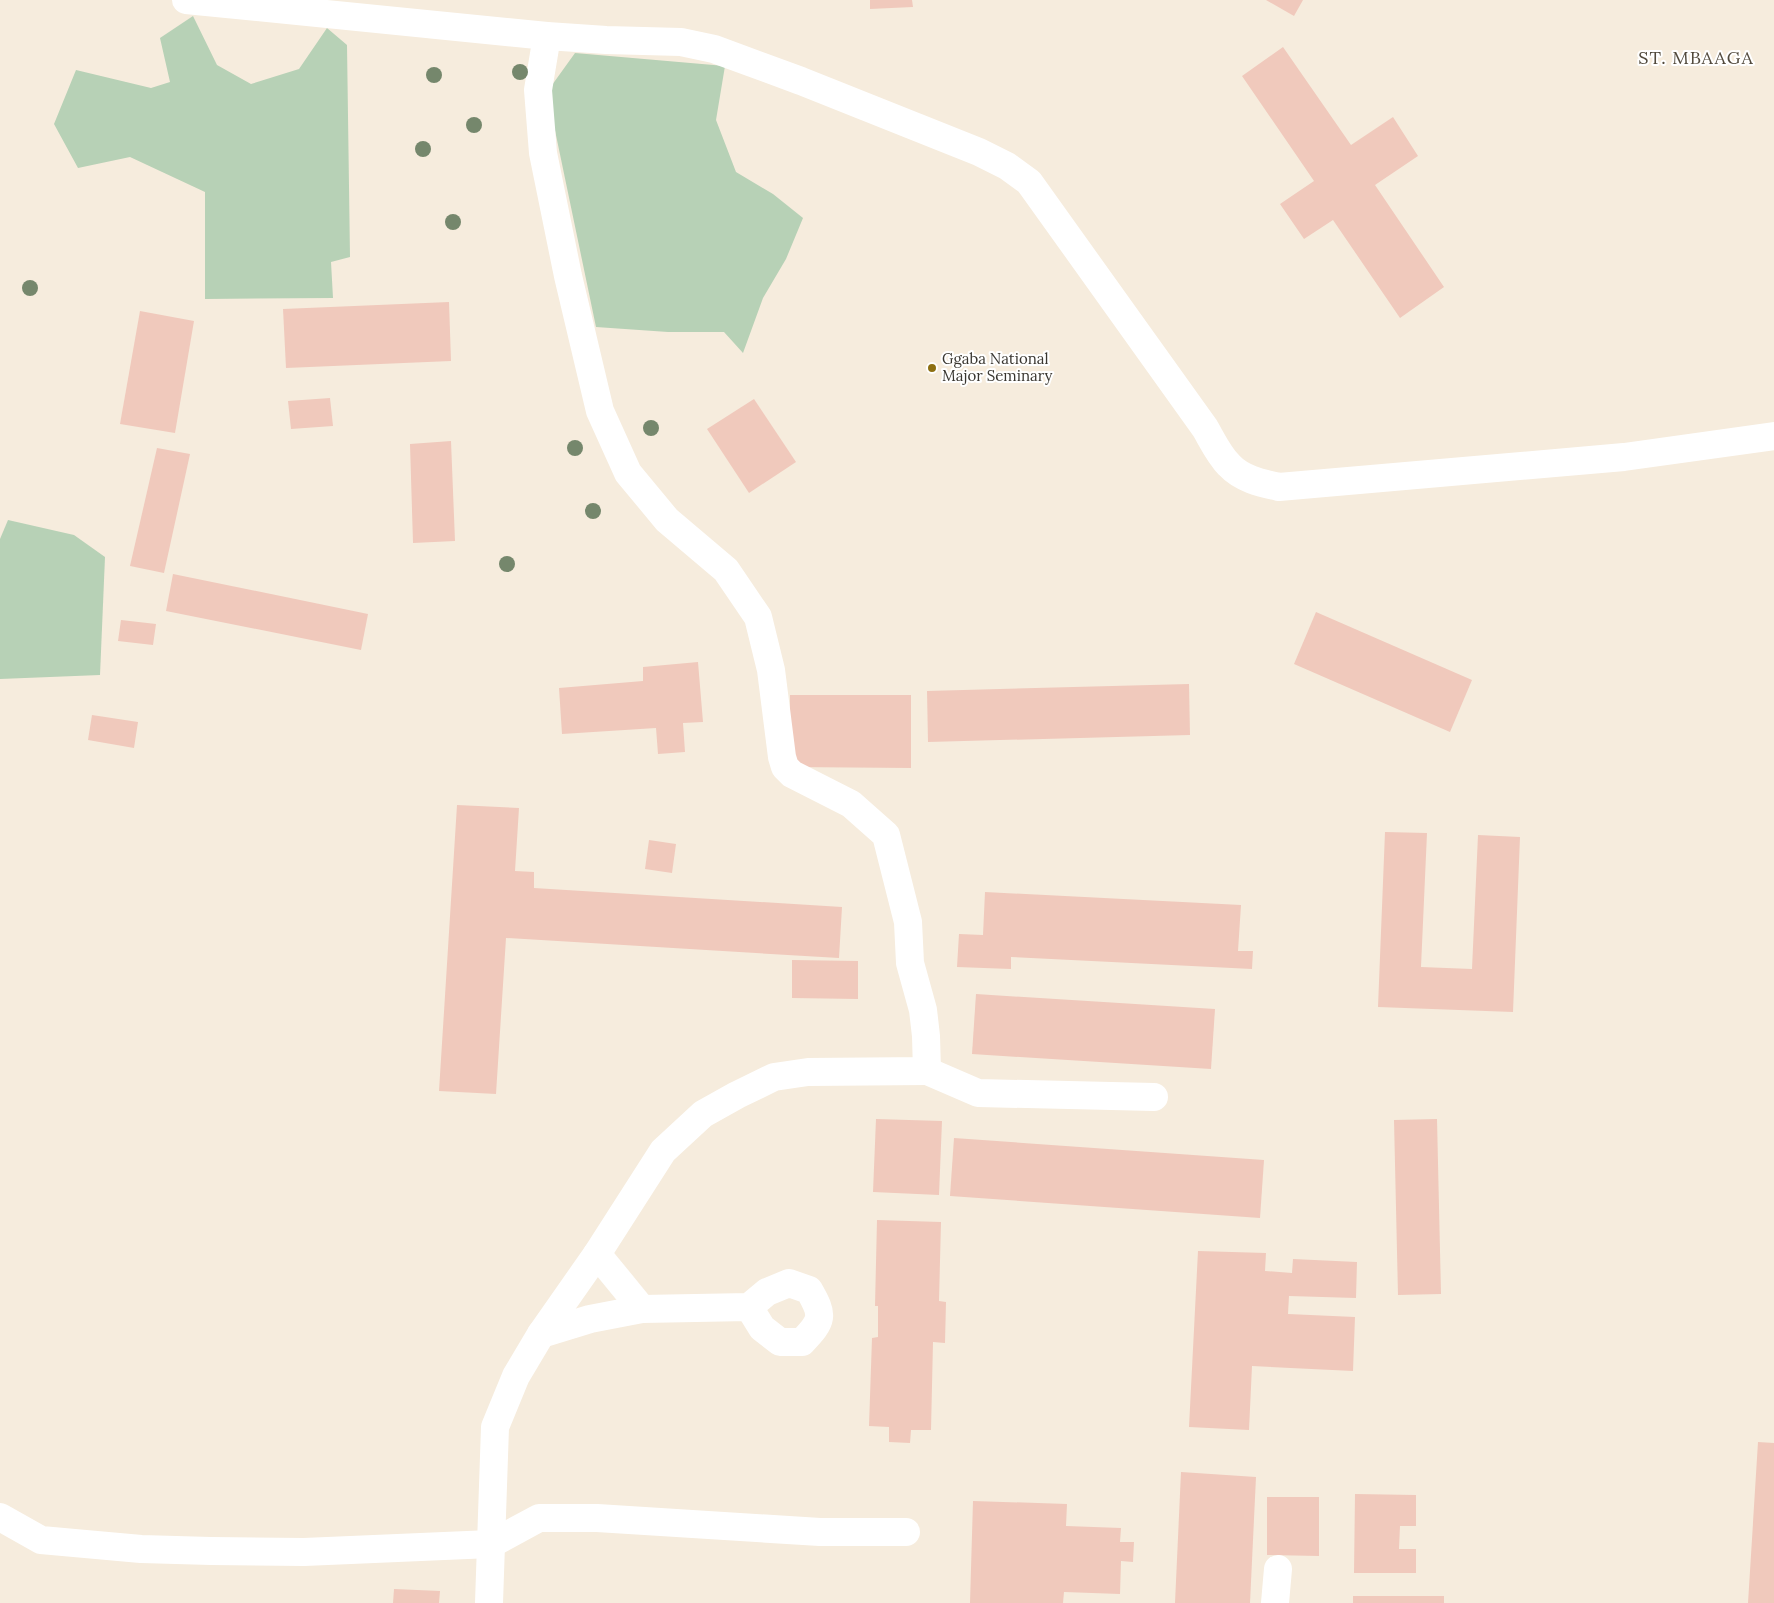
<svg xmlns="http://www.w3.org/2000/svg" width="1774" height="1603" font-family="Lora,serif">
	<rect width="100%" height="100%" fill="#f6ecdd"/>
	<g fill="#b7d1b6">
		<polygon points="193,16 217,65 251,84 299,69 327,28 347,45 350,257 331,262 333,298 205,299 205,192 130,157 78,168 54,124 76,70 151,88 170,82 160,38"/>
		<polygon points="575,53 725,66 716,120 736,172 773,194 803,218 786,259 763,298 743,353 724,332 668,332 596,327 547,92"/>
		<polygon points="8,520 74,535 105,557 100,675 0,679 0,539"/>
	</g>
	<g fill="#f0c9bc">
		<polygon points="870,0 912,0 913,7 870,9"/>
		<polygon points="1266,0 1303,0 1294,16"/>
		<polygon points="1283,47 1351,145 1393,117 1418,156 1375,185 1444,287 1400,318 1333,220 1304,239 1280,204 1314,181 1242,76"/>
		<polygon points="449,302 451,361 286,368 283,309"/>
		<polygon points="140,311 194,321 175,433 120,424"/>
		<polygon points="330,398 333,426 291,429 288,401"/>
		<polygon points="754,399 796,462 749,493 707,429"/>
		<polygon points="451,441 455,541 413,543 410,444"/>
		<polygon points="157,448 190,454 164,573 130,566"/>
		<polygon points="173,574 368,614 361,650 166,611"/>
		<polygon points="1316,612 1472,680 1450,732 1294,664"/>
		<polygon points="121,620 156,624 153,645 118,641"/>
		<polygon points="698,662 703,722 683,723 685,752 658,754 656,728 562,734 559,688 643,681 643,667"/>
		<polygon points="1189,684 1190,735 928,742 927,691"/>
		<polygon points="790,695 911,695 911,768 790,767"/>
		<polygon points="92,715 138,722 134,748 88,740"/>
		<polygon points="457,805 519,808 515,871 534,872 534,888 842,907 839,958 506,938 496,1094 439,1091"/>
		<polygon points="1385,832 1427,833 1421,967 1472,969 1478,835 1520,837 1513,1012 1378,1007"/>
		<polygon points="649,840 676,844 672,873 645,869"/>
		<polygon points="985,892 1241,905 1238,951 1253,951 1252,969 1011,957 1011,969 957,967 959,934 983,935"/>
		<polygon points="792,960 858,961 858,999 792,998"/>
		<polygon points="976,994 1215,1009 1211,1069 972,1054"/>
		<polygon points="876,1119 942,1121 939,1195 873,1192"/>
		<polygon points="1437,1119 1441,1294 1398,1295 1394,1120"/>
		<polygon points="954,1138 1264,1160 1260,1218 950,1196"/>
		<polygon points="877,1220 941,1222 939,1301 946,1302 945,1343 933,1342 931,1430 911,1430 910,1443 889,1442 889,1427 869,1426 872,1338 878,1337 878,1306 875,1306"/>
		<polygon points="1198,1251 1266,1253 1265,1271 1292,1273 1293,1259 1357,1262 1356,1298 1289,1296 1288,1314 1355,1317 1353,1371 1252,1366 1249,1430 1189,1427"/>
		<polygon points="1758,1442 1774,1443 1774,1603 1748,1603"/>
		<polygon points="1181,1472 1256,1477 1250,1603 1175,1603"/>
		<polygon points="1355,1494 1416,1495 1416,1526 1400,1526 1399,1549 1416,1549 1416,1573 1354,1573"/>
		<polygon points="1267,1497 1319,1497 1319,1556 1267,1555"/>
		<polygon points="973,1501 1067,1504 1066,1526 1121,1528 1120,1542 1134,1542 1133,1562 1121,1561 1120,1594 1064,1592 1063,1603 970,1603"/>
		<polygon points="394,1589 440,1591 439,1603 393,1603"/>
		<rect x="1353" y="1596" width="91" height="7"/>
	</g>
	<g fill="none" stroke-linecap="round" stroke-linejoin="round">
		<g stroke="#fff" stroke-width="28">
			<path d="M186,0L547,36L606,40L681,42L714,49L801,81L979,152L1007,166L1029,182L1205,428C1212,440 1219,455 1229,465C1242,479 1261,483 1279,487L1624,457L1774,436"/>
			<polyline points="927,1071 978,1093 1154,1097"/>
			<polyline points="597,1254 642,1309"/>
			<path d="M541,1334L590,1319L642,1309L749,1307L767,1292L789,1283L809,1290C824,1316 823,1320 802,1342H780L762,1328L749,1307"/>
			<polyline points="0,1517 41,1540 141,1549 211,1551 304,1552 491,1544 539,1518 597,1518 820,1532 906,1532"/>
			<polyline points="489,1603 495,1427 516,1376 541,1334 597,1254 663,1151 703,1114 737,1095 774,1077 808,1072 927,1071 926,1036 923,1010 910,963 908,922 886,835 851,804 792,774 785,767 782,757 771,670 758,617 726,570 667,520 628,473 600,411 568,276 543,153 538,90 547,36"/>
			<polyline points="1275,1603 1278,1569"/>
		</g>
	</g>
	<g fill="#75876c">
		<circle cx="520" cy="72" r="8"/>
		<circle cx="434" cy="75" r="8"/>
		<circle cx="474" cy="125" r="8"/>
		<circle cx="423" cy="149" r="8"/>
		<circle cx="453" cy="222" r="8"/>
		<circle cx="30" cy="288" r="8"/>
		<circle cx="651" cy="428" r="8"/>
		<circle cx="575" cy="448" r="8"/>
		<circle cx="593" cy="511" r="8"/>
		<circle cx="507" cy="564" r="8"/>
	</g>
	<circle fill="#8d6f12" stroke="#fff" stroke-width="2" cx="932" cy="368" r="5"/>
	<g text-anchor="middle" stroke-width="4" stroke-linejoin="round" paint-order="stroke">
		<g font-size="15" fill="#38352f" stroke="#fff" text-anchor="start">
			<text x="942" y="364">Ggaba National<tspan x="942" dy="17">Major Seminary</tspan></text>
		</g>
		<g font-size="18" letter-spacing="1" fill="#51493c" stroke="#fff">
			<text x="1696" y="64">ST. MBAAGA</text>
		</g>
	</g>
</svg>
